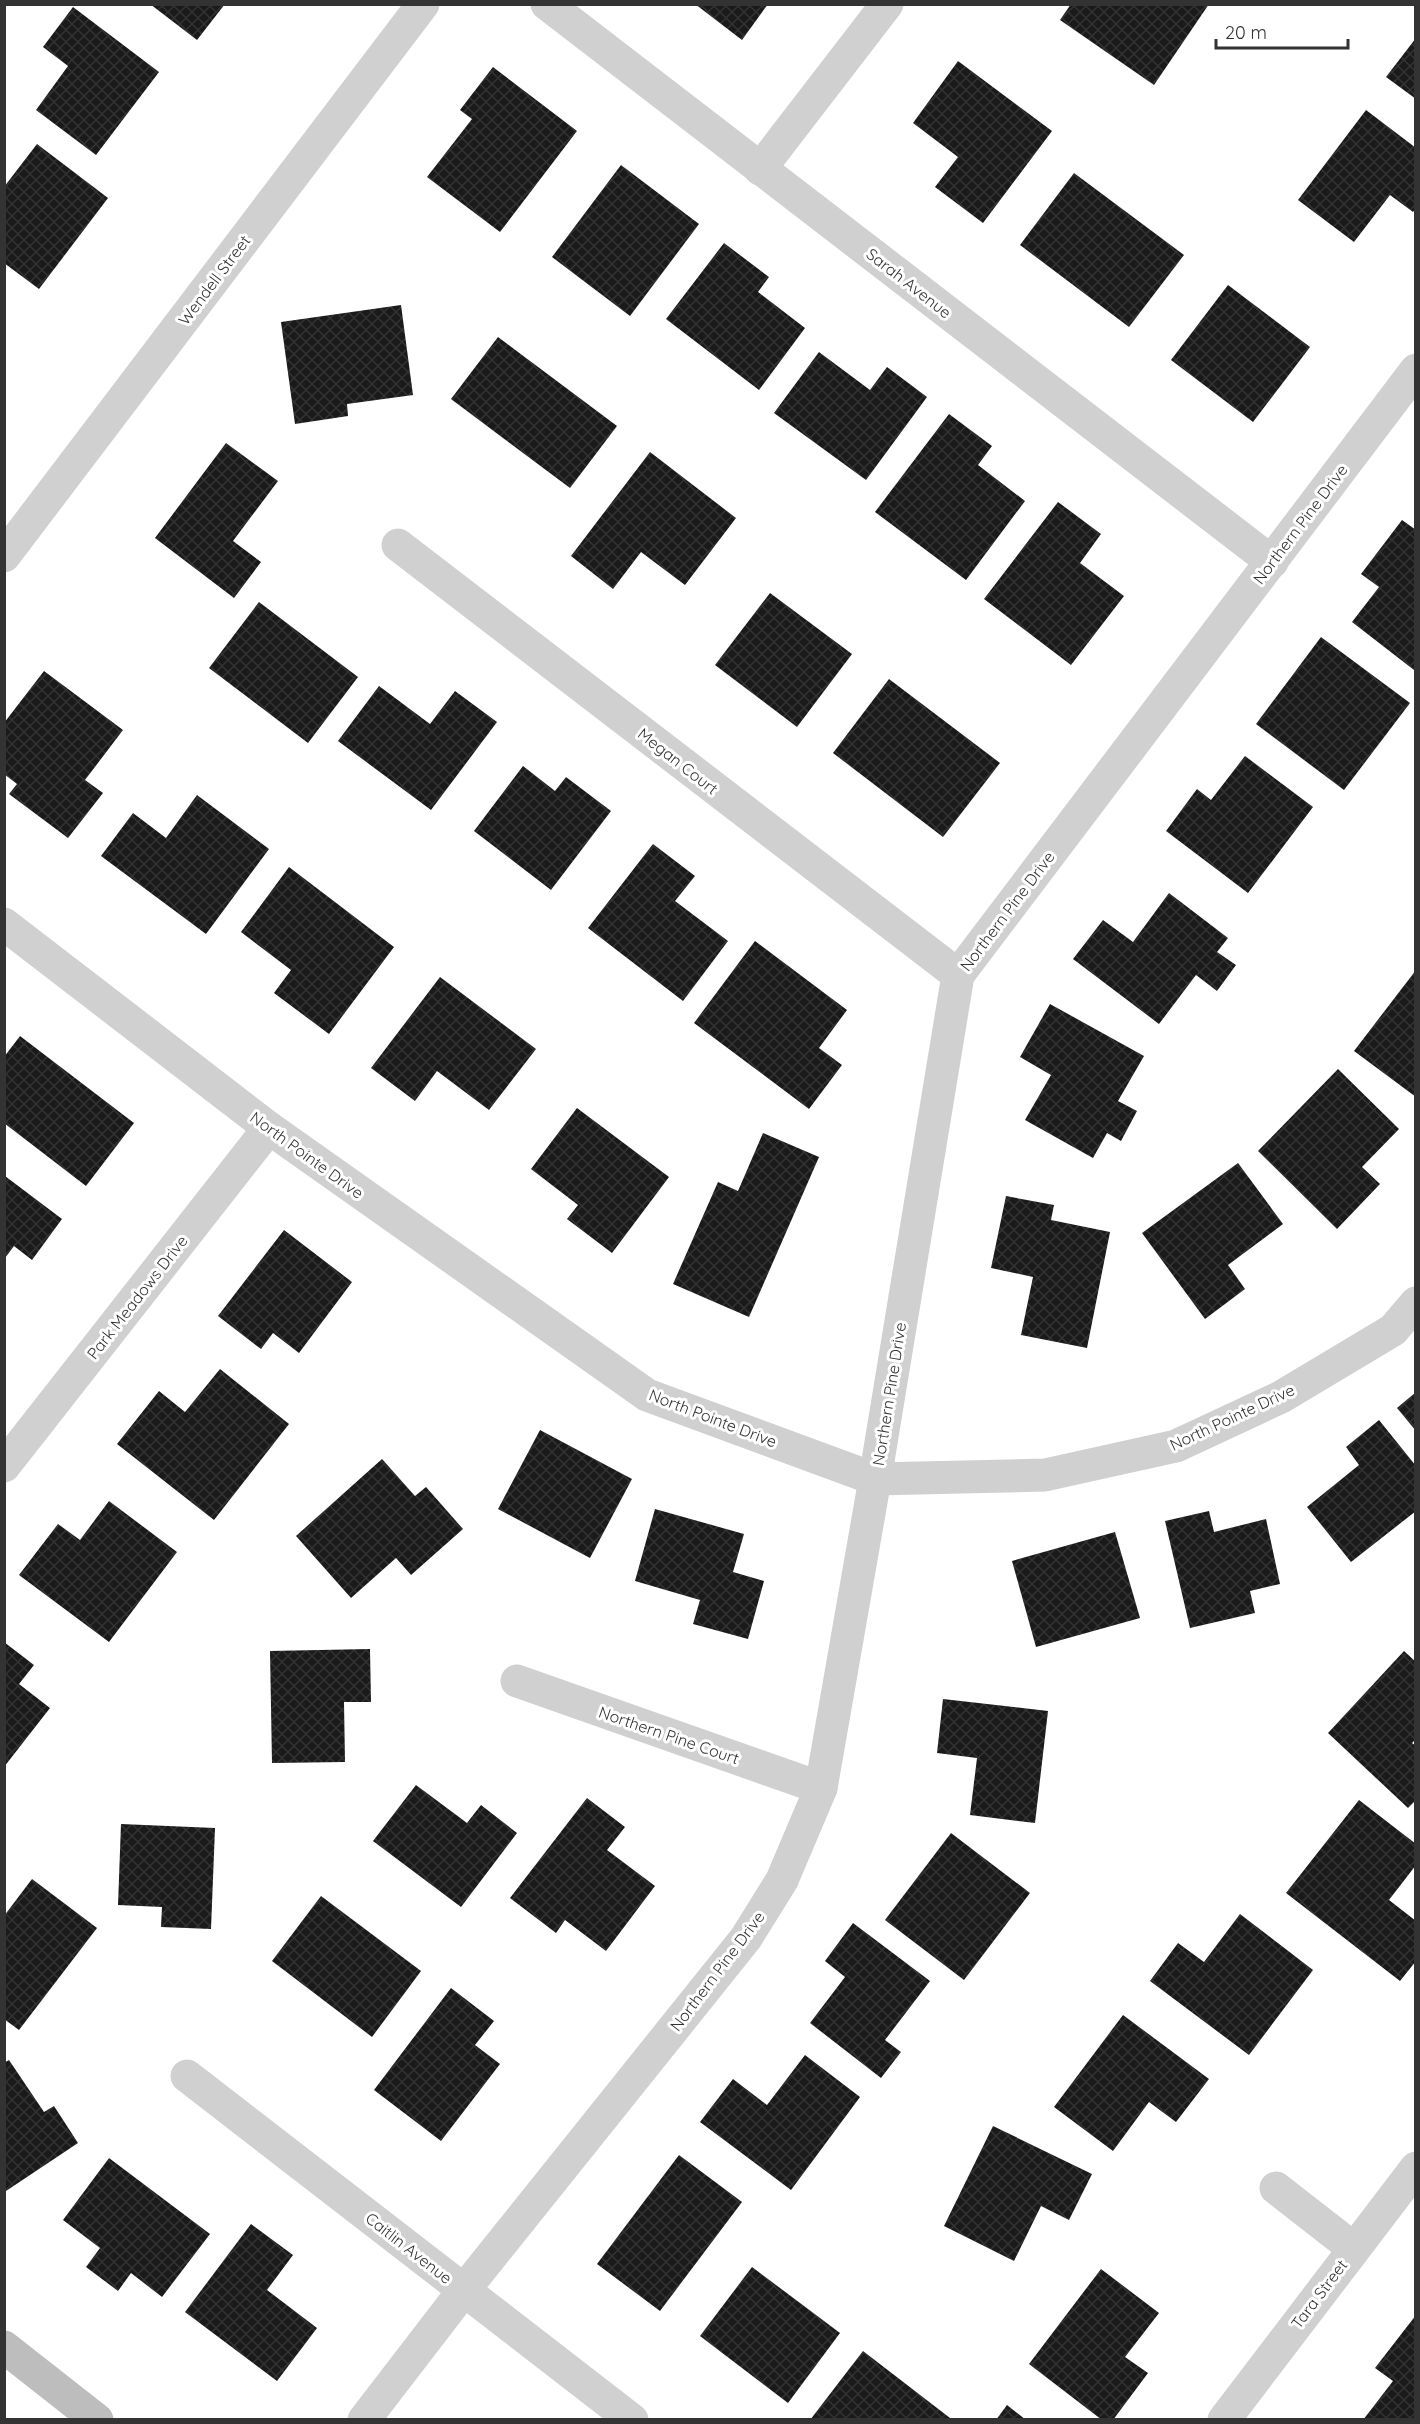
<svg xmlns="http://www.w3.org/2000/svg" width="1420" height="2424" font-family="Quicksand,sans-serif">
	<defs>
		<pattern id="building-cross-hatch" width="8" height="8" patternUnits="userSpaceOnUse" patternTransform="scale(1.5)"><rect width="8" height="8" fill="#1a1a1a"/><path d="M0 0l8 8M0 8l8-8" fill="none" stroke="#333"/></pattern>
	</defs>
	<rect width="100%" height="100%" fill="#fff"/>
	<g fill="url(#building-cross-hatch)">
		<polygon points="150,4 225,4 197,40"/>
		<polygon points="695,4 768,4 742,40"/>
		<polygon points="1071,4 1209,4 1154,85 1060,20"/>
		<polygon points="73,7 159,72 96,155 36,110 68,66 43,47"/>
		<polygon points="1416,38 1416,99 1386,77"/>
		<polygon points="958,61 1052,131 983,223 935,187 958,157 913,123"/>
		<polygon points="493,67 577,131 500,232 427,177 472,119 460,110"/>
		<polygon points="1366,110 1416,148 1416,208 1413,212 1390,195 1354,242 1298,200"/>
		<polygon points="37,144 108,198 39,289 4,263 4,187"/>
		<polygon points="621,165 699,224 630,316 552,257"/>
		<polygon points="1074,173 1184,255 1129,327 1020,245"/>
		<polygon points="724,243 769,277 758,292 805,328 759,390 666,319"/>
		<polygon points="1228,285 1310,347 1253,422 1171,360"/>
		<polygon points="401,305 413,395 347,404 348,416 295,424 281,322"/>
		<polygon points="498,337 617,426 570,488 451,399"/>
		<polygon points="819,352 870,390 887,367 927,397 866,480 774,413"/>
		<polygon points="949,414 992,446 978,465 1025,501 966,580 875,512"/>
		<polygon points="226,443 278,481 233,541 261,562 234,598 155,538"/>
		<polygon points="650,452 736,518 685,585 641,552 613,589 571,556"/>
		<polygon points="1058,502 1101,534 1080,563 1124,596 1071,665 984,599"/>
		<polygon points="1402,520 1416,530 1416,667 1414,670 1352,622 1379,587 1361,574"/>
		<polygon points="770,593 852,654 797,727 715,665"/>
		<polygon points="259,602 358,677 308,743 209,668"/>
		<polygon points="1321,637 1410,703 1344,790 1256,724"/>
		<polygon points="44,671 123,730 85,780 103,793 68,838 9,794 17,784 4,774 4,723"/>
		<polygon points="889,679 1000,763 943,837 833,753"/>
		<polygon points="379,686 430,724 455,691 497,722 431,810 338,741"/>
		<polygon points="1245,756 1313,807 1248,893 1166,831 1197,789 1211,800"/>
		<polygon points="523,766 555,791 566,777 611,811 551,890 474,831"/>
		<polygon points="197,795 269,849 206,934 101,856 133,813 166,838"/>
		<polygon points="653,844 695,876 675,901 728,941 683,1001 588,928"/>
		<polygon points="289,867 394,947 329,1034 274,993 291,970 241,932"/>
		<polygon points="1169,893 1228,938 1217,952 1236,965 1217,991 1196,975 1159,1024 1073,959 1103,920 1133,942"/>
		<polygon points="755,941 847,1010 819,1048 842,1065 809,1109 694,1023"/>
		<polygon points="1416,970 1416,1097 1354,1051"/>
		<polygon points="440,977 536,1049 489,1110 437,1071 415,1101 371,1068"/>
		<polygon points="1050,1004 1144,1056 1118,1101 1137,1111 1121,1141 1107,1133 1093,1158 1025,1120 1051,1075 1020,1057"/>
		<polygon points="20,1036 134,1123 86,1186 4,1123 4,1057"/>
		<polygon points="1338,1069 1399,1129 1362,1167 1380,1184 1337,1229 1258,1151"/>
		<polygon points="577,1108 669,1177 612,1253 567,1219 578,1205 531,1169"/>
		<polygon points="763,1133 819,1157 749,1317 673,1284 718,1182 738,1191"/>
		<polygon points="1238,1163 1283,1224 1228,1265 1245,1289 1205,1319 1142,1233"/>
		<polygon points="5,1176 62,1219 32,1260 14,1246 5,1258"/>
		<polygon points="1006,1196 1054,1205 1051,1220 1110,1232 1087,1348 1021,1335 1033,1277 991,1268"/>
		<polygon points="284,1230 352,1282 299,1353 273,1333 261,1349 218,1316"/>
		<polygon points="220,1369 289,1424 214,1520 117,1444 159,1391 185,1412"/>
		<polygon points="1416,1392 1416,1431 1397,1408"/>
		<polygon points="1379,1420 1416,1466 1416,1511 1351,1562 1307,1507 1359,1465 1346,1447"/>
		<polygon points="540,1430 632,1479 590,1558 498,1509"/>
		<polygon points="382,1459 415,1496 426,1487 463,1529 411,1575 396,1558 351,1598 296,1536"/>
		<polygon points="109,1501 177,1552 109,1642 19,1575 58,1524 80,1540"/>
		<polygon points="655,1509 744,1534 733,1572 764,1581 748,1639 693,1624 700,1600 635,1581"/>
		<polygon points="1209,1511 1214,1532 1266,1519 1280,1584 1250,1591 1255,1613 1190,1628 1165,1521"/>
		<polygon points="1115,1532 1140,1618 1036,1647 1012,1561"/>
		<polygon points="4,1642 34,1665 19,1684 50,1708 4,1767"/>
		<polygon points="370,1649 371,1702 344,1702 345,1762 272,1763 270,1651"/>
		<polygon points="1404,1651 1416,1662 1416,1739 1412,1743 1416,1746 1416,1800 1408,1808 1328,1733"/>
		<polygon points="943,1699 1048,1711 1035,1823 970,1815 977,1758 937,1753"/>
		<polygon points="416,1785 467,1823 481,1805 517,1833 461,1907 373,1841"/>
		<polygon points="587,1798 625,1827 607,1850 655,1886 606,1951 565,1920 556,1933 510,1898"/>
		<polygon points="1359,1800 1416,1844 1416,1865 1389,1900 1416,1921 1416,1961 1400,1981 1286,1893"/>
		<polygon points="121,1824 215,1828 211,1929 161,1927 162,1907 118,1905"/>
		<polygon points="951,1833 1030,1893 964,1980 885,1920"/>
		<polygon points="32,1879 97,1928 19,2030 4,2019 4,1916"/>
		<polygon points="321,1896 421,1971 372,2037 272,1961"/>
		<polygon points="1240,1914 1313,1970 1249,2055 1150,1981 1178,1943 1204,1962"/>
		<polygon points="853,1923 930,1981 885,2040 901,2052 881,2078 810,2023 845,1977 825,1961"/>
		<polygon points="451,1988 494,2021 475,2045 500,2064 441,2141 374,2090"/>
		<polygon points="1123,2015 1209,2079 1176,2122 1149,2102 1113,2151 1054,2107"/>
		<polygon points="805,2055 860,2097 791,2190 700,2122 733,2079 767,2105"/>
		<polygon points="9,2060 44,2112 54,2106 78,2143 6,2191 4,2063"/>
		<polygon points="993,2126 1092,2174 1069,2220 1041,2206 1014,2261 944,2226"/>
		<polygon points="679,2155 742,2202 660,2311 597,2264"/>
		<polygon points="109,2158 210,2234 162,2297 131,2273 118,2291 86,2267 100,2248 63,2220"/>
		<polygon points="251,2224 293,2255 267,2290 317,2328 277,2381 185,2312"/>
		<polygon points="752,2267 840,2333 788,2403 700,2336"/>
		<polygon points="1101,2269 1159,2313 1125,2357 1148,2373 1113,2420 1102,2420 1029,2364"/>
		<polygon points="1416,2315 1416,2420 1363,2420 1393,2381 1375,2368"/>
		<polygon points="863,2351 950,2418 949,2420 810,2420"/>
		<polygon points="1007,2405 1026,2420 996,2420"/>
	</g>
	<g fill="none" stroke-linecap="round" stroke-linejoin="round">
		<g stroke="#d0d0d0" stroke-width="33">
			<polyline points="547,4 1272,562"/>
			<polyline points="760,169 887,4"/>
			<polyline points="398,545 958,975"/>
			<polyline points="4,556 423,4"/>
			<polyline points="4,924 269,1128 647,1395 875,1479 1045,1475 1176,1446 1281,1397 1393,1330 1416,1303"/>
			<polyline points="4,1466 269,1128"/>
			<polyline points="517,1681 821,1788"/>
			<polyline points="187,2076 632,2420"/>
			<polyline points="1276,2188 1353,2248"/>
			<polyline points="364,2420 464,2290 746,1938 782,1880 821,1788 875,1479 958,975 1416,370"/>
			<polyline points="1224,2420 1416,2168"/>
		</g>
		<polyline stroke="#bdbdbd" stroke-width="33" points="4,2347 97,2420"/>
	</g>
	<g text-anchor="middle" stroke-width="6" stroke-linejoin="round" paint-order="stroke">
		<g font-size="16" fill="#333" stroke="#fff">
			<text transform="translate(214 280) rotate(-53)" y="6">Wendell Street</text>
			<text transform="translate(909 283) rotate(38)" y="6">Sarah Avenue</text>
			<text transform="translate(1300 524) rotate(-53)" y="6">Northern Pine Drive</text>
			<text transform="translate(678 761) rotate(38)" y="6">Megan Court</text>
			<text transform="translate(1007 911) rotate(-53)" y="6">Northern Pine Drive</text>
			<text transform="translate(307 1155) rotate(36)" y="6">North Pointe Drive</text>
			<text transform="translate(137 1297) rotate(-52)" y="6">Park Meadows Drive</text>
			<text transform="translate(889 1394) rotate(-81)" y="6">Northern Pine Drive</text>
			<text transform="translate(1232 1417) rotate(-25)" y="6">North Pointe Drive</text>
			<text transform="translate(713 1418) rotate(21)" y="6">North Pointe Drive</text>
			<text transform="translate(669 1735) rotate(19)" y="6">Northern Pine Court</text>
			<text transform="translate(717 1971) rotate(-53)" y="6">Northern Pine Drive</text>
			<text transform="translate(409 2248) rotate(38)" y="6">Caitlin Avenue</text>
			<text transform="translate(1319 2294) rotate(-53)" y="6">Tara Street</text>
		</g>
	</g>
	<rect width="1420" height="2424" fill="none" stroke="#333333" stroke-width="12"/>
	<path d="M1216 39v9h132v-9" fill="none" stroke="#333333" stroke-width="3"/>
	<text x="1225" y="39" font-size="18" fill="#333333" stroke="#ffffff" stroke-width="4.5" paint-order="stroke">20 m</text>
</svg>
